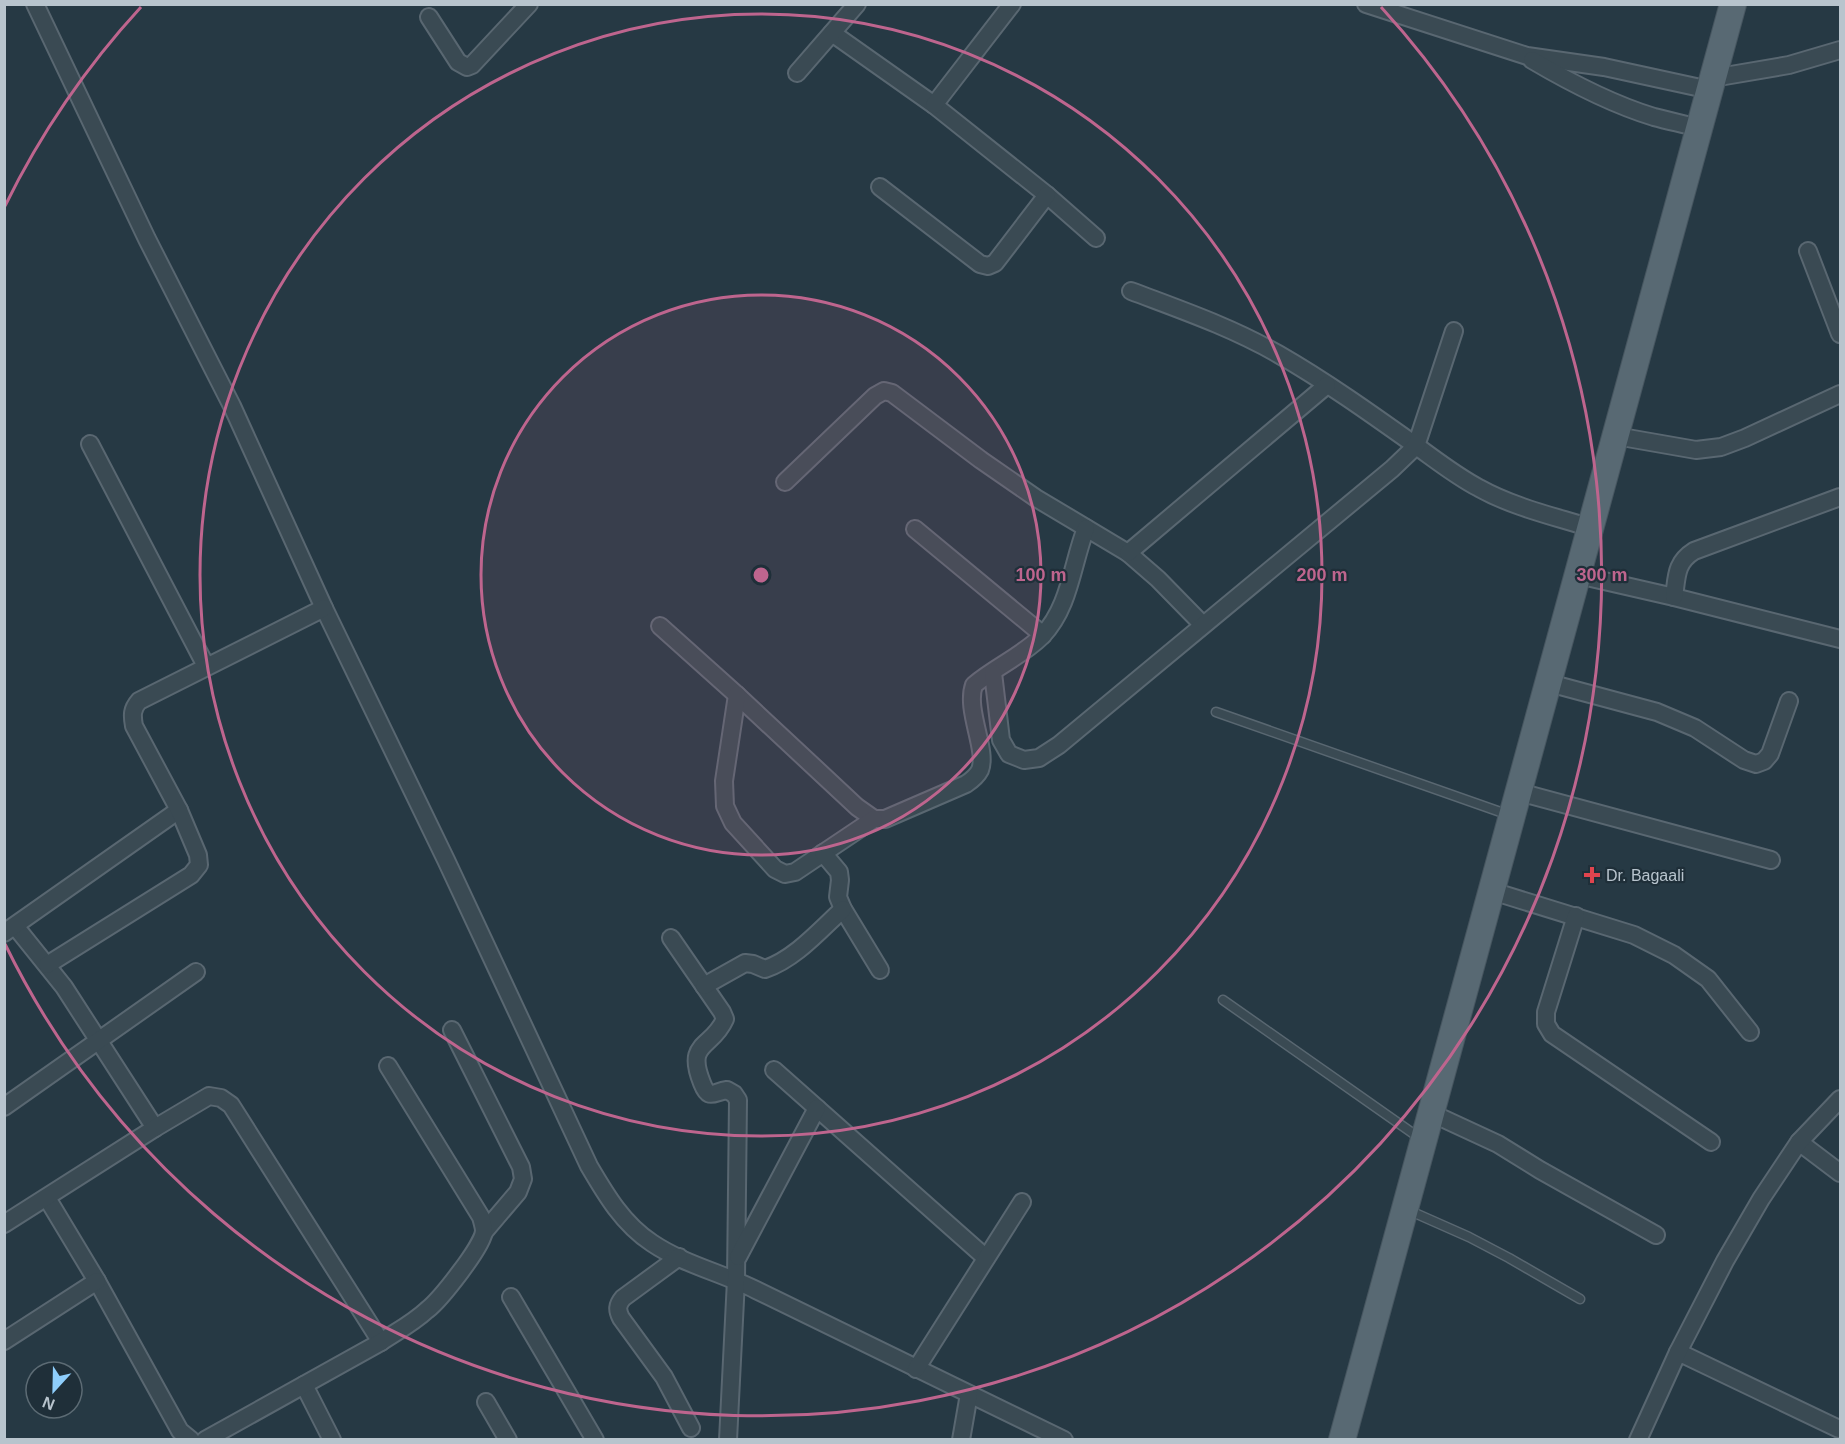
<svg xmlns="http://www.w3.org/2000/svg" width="1845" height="1444" font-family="Arial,sans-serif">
	<rect width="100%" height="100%" fill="#263944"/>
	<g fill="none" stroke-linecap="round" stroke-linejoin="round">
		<g stroke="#596771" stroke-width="11">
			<g id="lane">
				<polyline points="1216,712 1509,815"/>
				<polyline points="1223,1000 1421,1139"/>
				<polyline points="1408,1210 1469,1237 1509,1258 1580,1299"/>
			</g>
		</g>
		<g stroke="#596771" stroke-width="20">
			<g id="street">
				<path d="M35,4L147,239L232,406L324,608L446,860L589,1166C606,1195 623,1224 652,1243C683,1264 722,1273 756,1290C858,1340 961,1390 1064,1440"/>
				<polyline points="1366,4 1527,56 1604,67 1710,90"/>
				<polyline points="429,17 458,62 467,67 472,65 529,4"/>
				<polyline points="832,33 934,105 1047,195 1096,238"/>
				<path d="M1532,60C1571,83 1611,104 1654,117C1669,121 1684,124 1699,128"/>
				<polyline points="797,73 857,4"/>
				<polyline points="1713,78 1789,65 1840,50"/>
				<polyline points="934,105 1012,4"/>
				<polyline points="880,187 980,264 988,266 995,263 1047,195"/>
				<polyline points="1808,251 1840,334"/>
				<path d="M1131,291C1181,310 1231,327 1278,354C1325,381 1370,413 1415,445C1436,460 1456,476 1479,488C1513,507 1553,516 1591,528"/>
				<polyline points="1616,436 1696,450 1721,447 1745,438 1840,394"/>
				<polyline points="90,444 206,666"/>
				<polyline points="785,482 875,396 884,391 892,393 981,460 1036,498 1128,553 1158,579 1203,625"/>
				<polyline points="915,529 1043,635"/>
				<polyline points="1128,553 1327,385"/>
				<polyline points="1578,575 1674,597 1840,639"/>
				<path d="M1674,597C1677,577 1675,563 1694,551L1840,497"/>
				<path d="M660,626L737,695L857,807L874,819H885L966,784C972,780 977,776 980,770C988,750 965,710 974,685C995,667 1022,656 1042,636C1070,607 1072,564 1086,528"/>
				<polyline points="993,673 1001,740 1009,754 1024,760 1039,758 1059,745 1392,469 1416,446 1454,331"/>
				<polyline points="1549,683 1657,712 1695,728 1744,760 1756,764 1764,761 1770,754 1789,701"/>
				<polyline points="737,695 724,781 725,806 733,823 775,869 785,874 795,872 874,819"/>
				<polyline points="1519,792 1771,860"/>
				<polyline points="823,853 839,872 840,880 838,897 843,909 880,970"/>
				<polyline points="1492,891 1634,935 1674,955 1708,979 1750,1032"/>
				<polyline points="1576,916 1546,1012 1546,1024 1552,1034 1711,1142"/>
				<polyline points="15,926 64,987 155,1128"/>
				<polyline points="4,933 179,810"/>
				<path d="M671,938L722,1012L725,1019C712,1049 685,1041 702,1083C709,1101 713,1092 727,1090L734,1094L738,1100L736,1280L728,1440"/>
				<path d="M47,965L191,875L199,865L198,855L179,810L134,726C132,715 132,709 139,701L324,608"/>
				<path d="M704,986L745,963L753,964L765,969C795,959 820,930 843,909"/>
				<polyline points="452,1030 521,1167 523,1179 518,1192 484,1232"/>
				<polyline points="774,1070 986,1258"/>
				<polyline points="4,1107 196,972"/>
				<polyline points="1431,1113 1498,1144 1540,1170 1656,1235"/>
				<polyline points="1799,1142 1840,1173"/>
				<polyline points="47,1198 97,1281 180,1431 191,1440"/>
				<polyline points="4,1224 155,1128 209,1096 221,1098 231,1105 381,1342"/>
				<path d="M679,1257L623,1298C617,1305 617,1310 621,1318L664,1377L691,1428"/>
				<polyline points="738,1257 817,1108"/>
				<polyline points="511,1297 595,1440"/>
				<polyline points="4,1341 97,1281"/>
				<polyline points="1678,1352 1839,1429"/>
				<polyline points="916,1369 1022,1202"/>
				<polyline points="304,1385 332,1440"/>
				<polyline points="486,1402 508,1440"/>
				<path d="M205,1440L381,1342C396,1332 413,1323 427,1310C440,1300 483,1246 484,1231C484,1227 482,1221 481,1217L388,1066"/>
				<polyline points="961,1440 969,1394"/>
				<polyline points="1638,1440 1678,1352 1725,1261 1761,1199 1799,1142 1840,1099"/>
			</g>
		</g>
		<g stroke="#475660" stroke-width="28">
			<polyline id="primary" points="1342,1440 1733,4"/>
		</g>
		<use href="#lane" stroke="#3a4a53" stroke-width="8"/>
		<use href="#street" stroke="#3a4a53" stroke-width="16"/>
		<use href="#primary" stroke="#586973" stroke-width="26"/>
	</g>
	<circle cx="761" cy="575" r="280" fill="#be658e" fill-opacity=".12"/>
	<g fill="none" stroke="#be658e" stroke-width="3">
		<circle cx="761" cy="575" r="280"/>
		<circle cx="761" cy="575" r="561"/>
		<path d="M5 206A841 841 0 0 1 141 7M1381 7A841 841 0 1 1 5 944"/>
	</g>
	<path fill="#e0444e" stroke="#1f2f39" stroke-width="2" d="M1589 866h6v6h6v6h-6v6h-6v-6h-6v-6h6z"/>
	<g text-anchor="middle" stroke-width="4.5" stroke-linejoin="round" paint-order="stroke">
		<g font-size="16" fill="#b8c4cd" stroke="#1f2f39" text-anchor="start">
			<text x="1606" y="881">Dr. Bagaali</text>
		</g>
	</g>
	<circle cx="761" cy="575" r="9" fill="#be658e" stroke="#1f2f39" stroke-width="3"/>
	<g font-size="18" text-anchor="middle" font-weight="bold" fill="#be658e" stroke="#1f2f39" stroke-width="4.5" stroke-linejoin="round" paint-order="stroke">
		<text x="1041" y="581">100 m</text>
		<text x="1322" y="581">200 m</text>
		<text x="1602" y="581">300 m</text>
	</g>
	<rect width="1845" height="1444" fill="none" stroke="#b8c4cd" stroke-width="12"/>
	<g transform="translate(54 1390) rotate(202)"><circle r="28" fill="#1f2f39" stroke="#5c6b74" stroke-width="1.5"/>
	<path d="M0-4.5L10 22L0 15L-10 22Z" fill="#8ecefc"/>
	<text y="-9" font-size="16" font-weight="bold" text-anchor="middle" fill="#b8c4cd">N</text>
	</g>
</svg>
